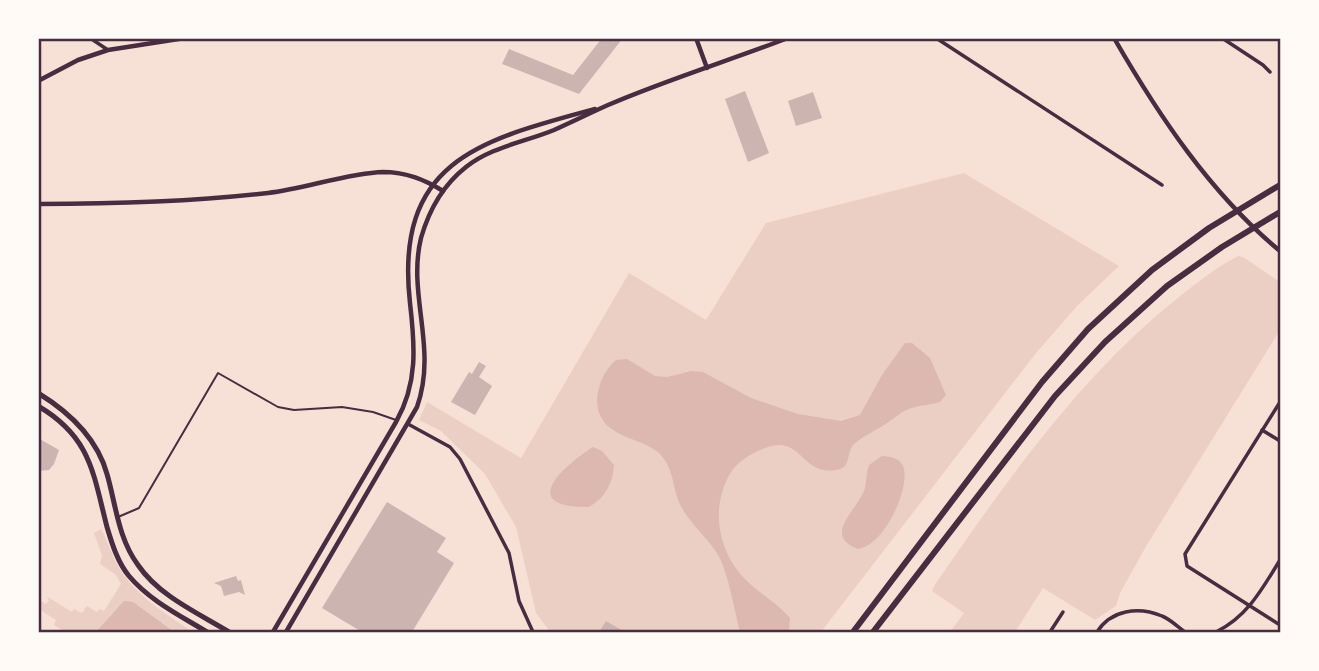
<svg xmlns="http://www.w3.org/2000/svg" width="1319" height="671" font-family="'Asap Condensed',sans-serif">
	<rect width="100%" height="100%" fill="#f7e1d7"/>
	<g fill="#ebcfc5">
		<polygon points="964,173 1119,266 1078,305 1036,353 821,632 550,632 536,613 516,527 485,474 441,431 419,420 427,402 521,458 629,273 706,320 766,223"/>
		<path d="M1238,256L1243,257L1280,282V330L1148,543L1120,593L1116,606L1095,620L1043,588L1015,632H950L964,613L932,591L934,586C1003,486 1074,384 1168,306C1190,288 1213,269 1238,256Z"/>
		<path d="M101,529C108,541 112,556 119,568C137,597 166,614 193,632H65L54,625L56,620L39,609V600L46,604L49,600L46,596L72,612L74,609L82,613L87,606L97,612L100,609L104,611L121,584L116,575L100,564L102,556L94,533Z"/>
	</g>
	<g fill="#dcb8b0">
		<path d="M905,343H912L930,358L946,395L940,402C930,405 919,405 909,409C900,412 895,418 887,423C877,430 865,435 855,443C845,451 853,468 836,470C806,475 803,446 780,445C766,444 738,460 731,472C709,508 718,555 749,583C762,595 778,604 790,618L789,632H740C735,612 728,572 718,555C708,538 692,526 682,508C672,491 675,469 660,454C642,437 609,439 599,413C593,396 602,371 616,360L627,359L655,376L667,377L691,371L703,372L751,398L798,414L841,421L860,415L882,375Z"/>
		<path d="M593,447L602,451L614,465C613,483 605,498 589,507C518,508 560,468 593,447Z"/>
		<path d="M882,456C891,456 902,459 904,469C909,492 883,546 858,549C821,535 859,509 865,488C867,480 866,473 869,465Z"/>
		<polygon points="124,601 133,602 174,632 96,632"/>
	</g>
	<g fill="#ccb4b1">
		<polygon points="602,38 623,38 579,94 502,64 509,49 573,75"/>
		<polygon points="745,91 769,153 748,162 725,99"/>
		<polygon points="813,92 822,118 796,126 788,101"/>
		<polygon points="479,362 486,366 479,377 492,386 475,415 451,402 469,372 472,374"/>
		<polygon points="38,438 59,450 54,464 49,470 38,471"/>
		<polygon points="387,502 446,538 437,552 454,563 412,632 362,632 322,608"/>
		<polygon points="236,576 238,581 241,580 245,595 239,592 224,596 221,586 214,583"/>
		<polygon points="606,621 625,632 599,632"/>
	</g>
	<g fill="none" stroke-linecap="round" stroke-linejoin="round">
		<polyline stroke="#4a2c40" stroke-width="2" points="118,517 139,508 218,373 278,407 294,410 342,407 373,412 396,420"/>
		<g stroke="#4a2c40" stroke-width="3.5">
			<polyline points="90,38 108,50"/>
			<polyline points="936,38 1162,185"/>
			<polyline points="1222,38 1263,65 1270,72"/>
			<polyline points="1280,402 1185,554 1187,566 1280,625"/>
			<polyline points="408,424 450,447 460,459 509,553 519,601 533,632"/>
			<polyline points="1262,430 1280,441"/>
			<polyline points="1050,632 1063,612"/>
			<path d="M1097,632C1111,610 1138,606 1162,616C1170,619 1178,627 1185,632"/>
			<path d="M1216,632C1248,616 1262,589 1280,560"/>
		</g>
		<g stroke="#4a2c40" stroke-width="4.5">
			<polyline points="696,38 707,68"/>
			<path d="M1114,38C1159,116 1211,194 1280,251"/>
			<polyline points="38,81 78,60 108,50 185,38"/>
			<path d="M38,204C115,204 191,202 268,193C304,189 348,173 383,172C406,172 424,179 443,191"/>
		</g>
		<g stroke="#4a2c40" stroke-width="4.5">
			<path d="M273,632L396,422C418,383 415,346 410,303C394,160 481,140 595,109"/>
			<path d="M286,632L417,407C438,348 407,295 421,238C429,210 443,185 466,167C491,147 525,142 554,130C572,122 590,113 608,105C666,80 728,61 788,38"/>
		</g>
		<g stroke="#4a2c40" stroke-width="5">
			<path d="M38,393C69,412 97,438 107,474C116,505 118,538 138,565C159,596 198,613 229,632"/>
			<path d="M38,406C91,437 93,473 107,527C112,544 118,563 129,576C150,601 181,616 207,632"/>
		</g>
		<g stroke="#4a2c40" stroke-width="6">
			<polyline points="853,632 1042,382 1088,329 1152,270 1209,228 1280,185"/>
			<polyline points="873,632 1055,396 1105,342 1167,286 1222,247 1280,212"/>
		</g>
	</g>
	<rect width="1319" height="671" fill="none" stroke="#fffaf5" stroke-width="80"/>
	<rect x="40" y="40" width="1239" height="591" fill="none" stroke="#4a2c40" stroke-width="2.5"/>
</svg>
